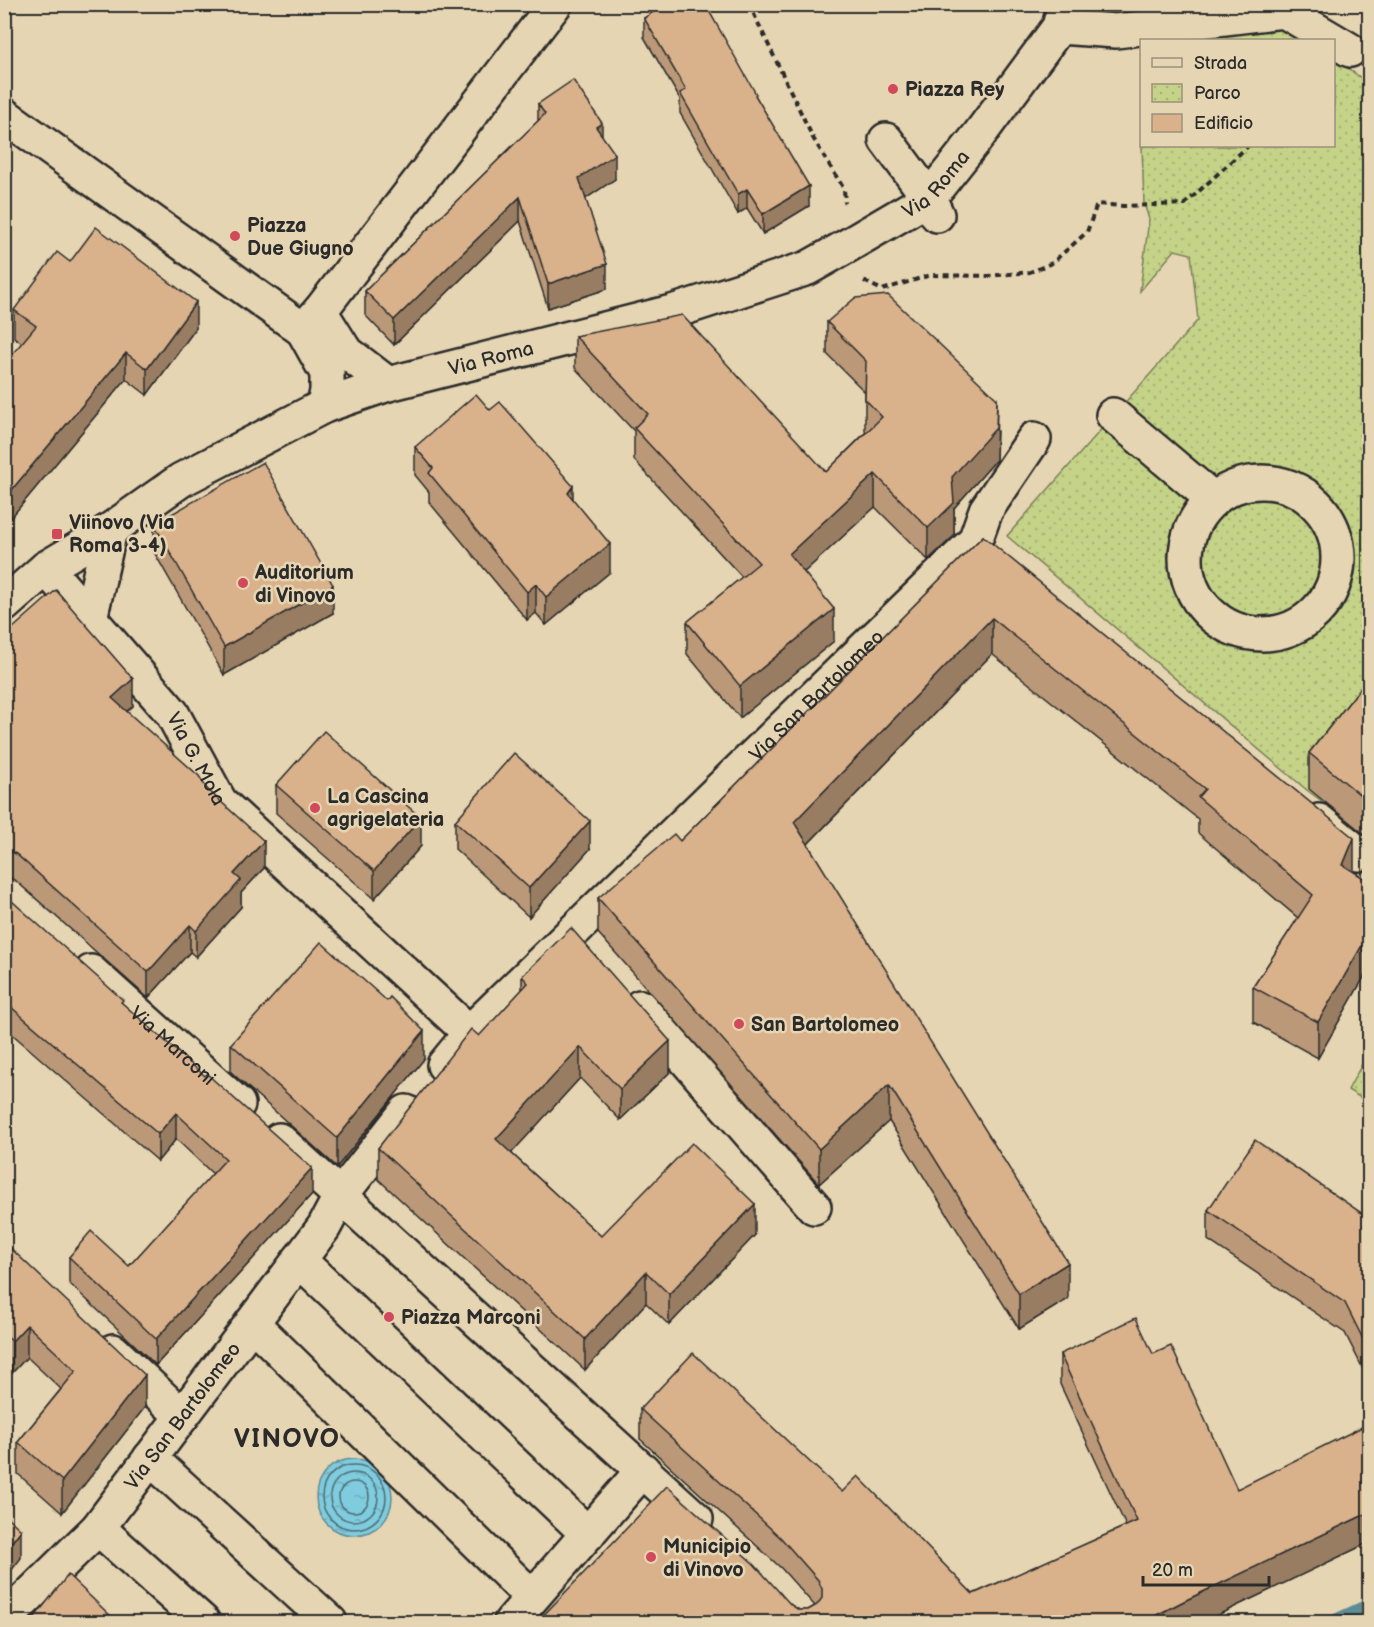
<svg xmlns="http://www.w3.org/2000/svg" width="1374" height="1627" font-family="'Balsamiq Sans',sans-serif">
	<defs>
		<pattern id="park-dots" width="8" height="8" patternUnits="userSpaceOnUse" patternTransform="scale(1.5)"><rect width="8" height="8" fill="#c4d387"/><path d="M2 2h.1M6 6h.1" fill="none" stroke="#a9b575" stroke-width="1.8" stroke-linecap="round"/></pattern>
		<pattern id="water-ripples" width="26" height="14" patternUnits="userSpaceOnUse" patternTransform="scale(1.5)"><rect width="26" height="14" fill="#7fccde"/><path d="M2 4q2-2 4 0t4 0M15 11q2-2 4 0t4 0" fill="none" stroke="#6eafbf"/></pattern>
	</defs>
	<rect width="100%" height="100%" fill="#e6d5b2"/>
	<filter id="ink" filterUnits="userSpaceOnUse"><feTurbulence type="fractalNoise" baseFrequency=".0167" numOctaves="2"/><feDisplacementMap in="SourceGraphic" scale="12" xChannelSelector="R" yChannelSelector="G"/><feConvolveMatrix kernelMatrix="1 2 1 2 8 2 1 2 1" color-interpolation-filters="sRGB"/></filter>
	<g filter="url(#ink)">
		<g fill="url(#park-dots)" stroke="#787f59" stroke-width="1.5">
			<polygon points="1284,23 1309,40 1151,40"/>
			<polygon points="1334,58 1369,84 1369,836 1308,791 1007,536 1198,320 1191,254 1175,250 1140,291 1149,219 1144,204 1142,146 1334,146"/>
			<polygon points="1369,1051 1370,1103 1369,1103 1348,1090"/>
		</g>
		<circle fill="url(#water-ripples)" stroke="#5d8c96" stroke-width="1.5" cx="354" cy="1497" r="38"/>
		<g fill="none" stroke-linecap="round" stroke-linejoin="round">
			<g stroke="#4d6b73" stroke-width="1.5">
				<circle cx="354" cy="1497" r="32"/>
				<circle cx="354" cy="1497" r="24"/>
				<circle cx="354" cy="1497" r="15"/>
			</g>
			<polyline stroke="#5d8c96" stroke-width="12" points="1331,1622 1370,1604"/>
			<g stroke="#2b2b2b" stroke-width="38">
				<g id="minor">
					<polyline points="1059,27 1116,31 1284,11 1350,50"/>
					<polyline points="4,115 303,330 320,311"/>
					<polyline points="886,140 929,198 937,215"/>
					<polyline points="303,330 327,373 327,391 324,406"/>
					<polyline points="388,384 345,351 320,311 555,4"/>
					<polyline points="1113,415 1213,499"/>
					<circle cx="1262" cy="558" r="76"/>
					<path id="s1" d="M46,568L172,713L220,802L469,1032"/>
					<path id="s2" d="M4,605L46,568L110,530L181,480L324,406L388,384L672,312L808,268L847,246L929,198L979,135L1059,27L1065,4"/>
					<polyline points="90,619 110,530"/>
					<polyline points="1319,821 1359,854"/>
					<path id="s3" d="M91,972L238,1104"/>
					<polyline points="640,1007 814,1207"/>
					<path id="s4" d="M444,1065L477,1025L975,541L986,510L1034,439"/>
					<polyline points="279,1140 696,1519"/>
					<polyline points="299,1260 588,1534"/>
					<polyline points="252,1323 532,1597"/>
					<polyline points="113,1351 182,1416"/>
					<polyline points="150,1458 330,1622"/>
					<polyline points="98,1528 203,1622"/>
					<path id="s5" d="M4,1620L98,1528L324,1227L341,1195L406,1112"/>
					<polyline points="511,1622 643,1470"/>
				</g>
			</g>
			<g stroke="#2b2b2b" stroke-width="4" stroke-dasharray="6 4.5" stroke-linecap="butt">
				<polyline points="749,4 813,138 844,189 845,203"/>
				<polyline points="864,281 882,290 931,275 989,276 1030,272 1052,263 1087,232 1097,204 1123,206 1185,204 1248,146"/>
			</g>
			<use href="#minor" stroke="#e6d5b2" stroke-width="33"/>
		</g>
		<g fill="#bb9978" stroke="#2b2b2b" stroke-width="1.5">
			<polygon points="653,4 705,4 756,97 809,206 763,234 747,208 738,214 680,113 680,99 644,37 644,18 653,13"/>
			<polygon points="538,104 615,179 585,199 607,289 548,308 520,221 394,345 365,315 365,291 538,121"/>
			<polygon points="70,262 196,328 147,395 126,379 4,526 4,364 22,343 14,337 14,310"/>
			<polygon points="827,322 997,431 996,460 954,508 954,536 928,560 875,507 804,572 834,641 740,718 687,654 687,622 742,577 634,460 634,431 575,368 575,336 826,472 866,432 865,431 865,392 827,354"/>
			<polygon points="490,410 573,499 610,572 546,625 536,613 527,620 429,502 429,492 415,475 415,447"/>
			<polygon points="154,524 333,613 224,675 154,552"/>
			<polygon points="983,536 1354,872 1370,882 1370,971 1368,970 1318,1058 1253,1022 1253,987 1298,918 1198,833 1198,819 992,654 808,844 1068,1299 1019,1329 889,1121 819,1184 598,933 598,898 680,841"/>
			<polygon points="4,636 133,706 127,712 207,789 264,868 241,893 241,907 196,957 190,952 148,998 16,881 8,877 4,877"/>
			<polygon points="1370,676 1369,838 1309,789 1309,753"/>
			<polygon points="276,785 421,846 374,899 276,813"/>
			<polygon points="455,821 590,849 529,917 455,849"/>
			<polygon points="4,894 123,1004 312,1194 156,1365 69,1283 69,1257 129,1266 213,1174 176,1139 158,1161 4,1027"/>
			<polygon points="522,976 670,1072 620,1120 580,1078 511,1153 601,1236 755,1235 669,1325 646,1303 585,1370 378,1179 378,1148 522,990"/>
			<polygon points="231,1044 424,1059 337,1167 231,1072"/>
			<polygon points="1208,1210 1370,1219 1370,1383 1345,1333 1208,1240"/>
			<polygon points="4,1242 145,1407 62,1513 18,1474 18,1442 61,1389 27,1357 12,1373 4,1366"/>
			<polygon points="1060,1354 1153,1354 1237,1489 1370,1542 1201,1623 536,1623 791,1605 799,1610 808,1610 815,1606 781,1568 640,1439 640,1409 842,1492 973,1594 1126,1526 1060,1384"/>
		</g>
		<g fill="#987d62" stroke="#2b2b2b" stroke-width="1.5">
			<polygon points="602,123 602,148 596,127"/>
			<polygon points="615,154 615,179 579,203 579,178"/>
			<polygon points="809,186 809,206 763,234 763,214"/>
			<polygon points="747,189 747,208 738,214 738,194"/>
			<polygon points="520,197 520,221 394,345 394,320"/>
			<polygon points="607,264 607,289 548,308 548,284"/>
			<polygon points="196,302 196,328 147,395 147,369"/>
			<polygon points="126,353 126,379 4,526 4,499"/>
			<polygon points="997,399 996,460 954,508 954,536 928,560 928,528 952,477"/>
			<polygon points="875,474 875,507 789,586 789,554"/>
			<polygon points="573,486 573,515 568,493"/>
			<polygon points="610,544 610,572 546,625 546,597"/>
			<polygon points="536,584 536,613 527,620 527,592"/>
			<polygon points="333,585 333,613 224,675 224,647"/>
			<polygon points="834,609 834,641 740,718 740,686"/>
			<polygon points="992,618 992,654 794,858 794,822"/>
			<polygon points="133,679 133,706 112,724 112,698"/>
			<polygon points="1370,801 1370,838 1369,838 1369,802"/>
			<polygon points="421,818 421,846 374,899 374,871"/>
			<polygon points="590,821 590,849 529,917 529,888"/>
			<polygon points="1354,838 1354,873 1343,865"/>
			<polygon points="264,841 264,868 241,893 241,907 196,957 196,931 234,874"/>
			<polygon points="190,925 190,952 148,998 148,972"/>
			<polygon points="1368,935 1368,970 1318,1058 1318,1022"/>
			<polygon points="424,1031 424,1059 337,1167 337,1138"/>
			<polygon points="670,1041 670,1072 620,1120 620,1089"/>
			<polygon points="580,1047 580,1078 496,1170 496,1139"/>
			<polygon points="889,1085 889,1121 819,1184 819,1149"/>
			<polygon points="176,1113 176,1139 158,1161 158,1134"/>
			<polygon points="312,1168 312,1194 156,1365 156,1339"/>
			<polygon points="755,1204 755,1235 669,1325 669,1294"/>
			<polygon points="1068,1263 1068,1299 1019,1329 1019,1294"/>
			<polygon points="646,1272 646,1303 585,1370 585,1339"/>
			<polygon points="27,1325 27,1357 12,1373 12,1341"/>
			<polygon points="145,1375 145,1407 62,1513 62,1481"/>
			<polygon points="1370,1512 1370,1542 1201,1623 1141,1623 1184,1601"/>
			<polygon points="21,1530 21,1558 4,1580 4,1552"/>
		</g>
		<g fill="#d9b28c" stroke="#2b2b2b" stroke-width="1.5">
			<polygon points="654,4 705,4 756,94 755,95 809,186 763,214 747,189 738,194 680,93 686,90 644,18 655,11"/>
			<polygon points="573,80 602,123 596,127 615,154 579,178 607,264 548,284 520,197 394,320 365,291 545,114 538,104"/>
			<polygon points="96,227 196,302 147,369 126,353 4,499 4,364 36,326 14,310 57,252 70,262"/>
			<polygon points="888,295 997,399 996,428 952,477 954,503 928,528 875,474 789,554 834,609 740,686 687,622 759,563 634,428 648,414 575,336 682,315 826,472 882,417 865,399 866,361 827,322 855,298"/>
			<polygon points="476,394 490,410 500,402 573,486 568,493 610,544 546,597 536,584 527,592 429,473 433,468 415,447"/>
			<polygon points="263,462 333,585 224,647 154,524"/>
			<polygon points="983,536 1354,838 1343,865 1370,882 1370,936 1368,935 1318,1022 1253,987 1313,895 1198,797 1205,789 992,618 794,822 1068,1263 1019,1294 889,1085 819,1149 598,898 674,834 680,841"/>
			<polygon points="56,590 133,679 112,698 199,776 207,789 264,841 234,874 241,880 196,931 190,925 148,972 16,854 8,850 4,851 4,636"/>
			<polygon points="1370,676 1370,801 1369,802 1309,753"/>
			<polygon points="324,731 421,818 374,871 276,785"/>
			<polygon points="514,753 590,821 529,888 455,821"/>
			<polygon points="4,894 123,1000 121,1002 205,1076 207,1074 312,1168 156,1339 69,1257 91,1231 129,1266 226,1159 176,1113 158,1134 4,1001"/>
			<polygon points="571,928 670,1041 620,1089 580,1047 496,1139 601,1236 692,1143 755,1204 669,1294 646,1272 585,1339 378,1148 471,1029 479,1036 528,983 522,976"/>
			<polygon points="321,942 387,1001 390,997 424,1031 337,1138 231,1044"/>
			<polygon points="1255,1140 1370,1219 1370,1353 1345,1303 1208,1210"/>
			<polygon points="4,1242 145,1375 62,1481 18,1442 76,1371 27,1325 12,1341 4,1334"/>
			<polygon points="1136,1318 1153,1354 1171,1346 1237,1489 1370,1423 1370,1512 1184,1601 1141,1623 536,1623 667,1486 754,1564 791,1605 799,1610 808,1610 817,1605 822,1598 822,1589 818,1580 781,1538 640,1409 693,1353 842,1492 858,1476 973,1594 1137,1521 1060,1354"/>
			<polygon points="4,1514 21,1530 4,1552"/>
			<polygon points="68,1575 118,1623 30,1623"/>
		</g>
	</g>
	<g fill="#d1495b" stroke="#e6d5b2" stroke-width="2">
		<circle cx="893" cy="89" r="6"/>
		<circle cx="235" cy="236" r="6"/>
		<rect x="51" y="528" width="12" height="12" rx="3"/>
		<circle cx="243" cy="583" r="6"/>
		<circle cx="315" cy="808" r="6"/>
		<circle cx="739" cy="1024" r="6"/>
		<circle cx="389" cy="1317" r="6"/>
		<circle cx="651" cy="1557" r="6"/>
	</g>
	<g text-anchor="middle" stroke-width="5" stroke-linejoin="round" paint-order="stroke">
		<g font-size="20" font-weight="bold" fill="#2b2b2b" stroke="#e6d5b2" text-anchor="start">
			<text x="905" y="96">Piazza Rey</text>
			<text x="247" y="232">Piazza<tspan x="247" dy="23">Due Giugno</tspan></text>
			<text x="69" y="529">Viinovo (Via<tspan x="69" dy="23">Roma 3-4)</tspan></text>
			<text x="255" y="579">Auditorium<tspan x="255" dy="23">di Vinovo</tspan></text>
			<text x="327" y="803">La Cascina<tspan x="327" dy="23">agrigelateria</tspan></text>
			<text x="751" y="1031">San Bartolomeo</text>
			<text x="401" y="1324">Piazza Marconi</text>
			<text x="663" y="1553">Municipio<tspan x="663" dy="23">di Vinovo</tspan></text>
		</g>
		<g font-size="20" fill="#2b2b2b" stroke="#e6d5b2">
			<text dy="7" stroke="none"><textPath href="#s2" startOffset="1036">Via Roma</textPath></text>
			<text dy="7" stroke="none"><textPath href="#s2" startOffset="552">Via Roma</textPath></text>
			<text dy="7" stroke="none"><textPath href="#s4" startOffset="525">Via San Bartolomeo</textPath></text>
			<text dy="7" stroke="none"><textPath href="#s1" startOffset="244">Via G. Mola</textPath></text>
			<text dy="7" stroke="none"><textPath href="#s3" startOffset="110">Via Marconi</textPath></text>
			<text dy="7" stroke="none"><textPath href="#s5" startOffset="272">Via San Bartolomeo</textPath></text>
		</g>
		<g font-size="26" font-weight="bold" letter-spacing="1.5" fill="#2b2b2b" stroke="#e6d5b2">
			<text x="287" y="1447">VINOVO</text>
		</g>
	</g>
	<rect width="1374" height="1627" fill="none" stroke="#e6d5b2" stroke-width="24"/>
	<rect x="12" y="12" width="1350" height="1603" fill="none" stroke="#2b2b2b" stroke-width="2" filter="url(#ink)"/>
	<rect x="1140" y="39" width="195" height="108" fill="#e6d5b2" stroke="#9b917c" stroke-width="1.5"/>
	<rect x="1152" y="58" width="30" height="9" fill="#e6d5b2" stroke="#9b917c" stroke-width="1.5"/>
	<text x="1194" y="69" font-size="18" fill="#2b2b2b">Strada</text>
	<rect x="1152" y="84" width="30" height="18" fill="url(#park-dots)" stroke="#9b917c" stroke-width="1.5"/>
	<text x="1194" y="99" font-size="18" fill="#2b2b2b">Parco</text>
	<rect x="1152" y="114" width="30" height="18" fill="#d9b28c" stroke="#9b917c" stroke-width="1.5"/>
	<text x="1194" y="129" font-size="18" fill="#2b2b2b">Edificio</text>
	<path d="M1143 1576v9h126v-9" fill="none" stroke="#2b2b2b" stroke-width="3"/>
	<text x="1152" y="1576" font-size="18" fill="#2b2b2b" stroke="#e6d5b2" stroke-width="4.5" paint-order="stroke">20 m</text>
</svg>
